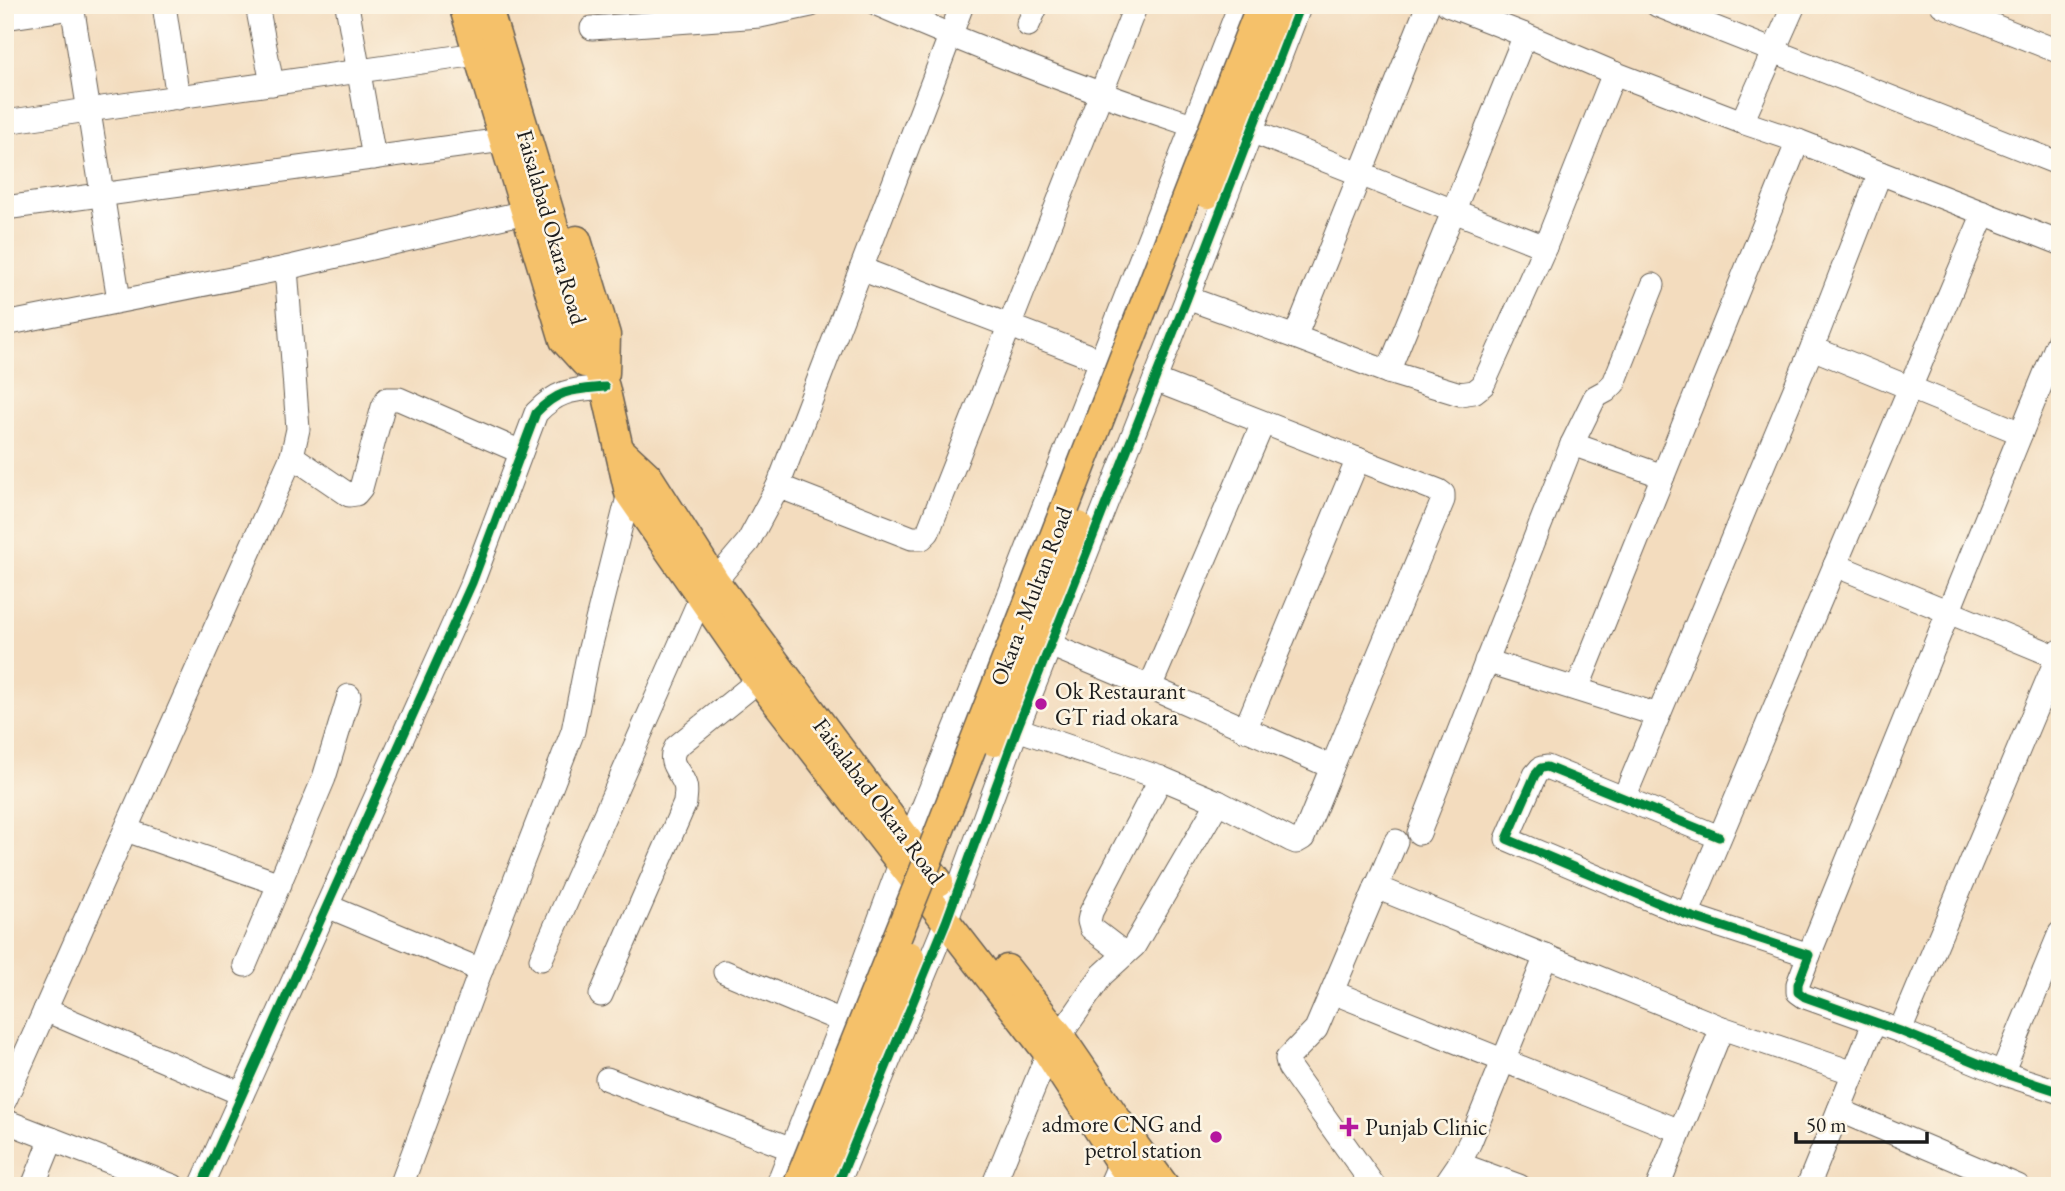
<svg xmlns="http://www.w3.org/2000/svg" width="2065" height="1191" font-family="'EB Garamond',serif">
	<rect width="100%" height="100%" fill="#fcf5e5"/>
	<filter id="ink" filterUnits="userSpaceOnUse"><feTurbulence type="fractalNoise" baseFrequency=".0143" numOctaves="2"/><feDisplacementMap in="SourceGraphic" scale="14" xChannelSelector="R" yChannelSelector="G"/><feConvolveMatrix kernelMatrix="1 2 1 2 8 2 1 2 1" color-interpolation-filters="sRGB"/></filter>
	<filter id="wash" filterUnits="userSpaceOnUse"><feTurbulence type="fractalNoise" baseFrequency=".00686" numOctaves="4" result="noise"/><feDisplacementMap in="SourceGraphic" scale="28" xChannelSelector="R" yChannelSelector="G"/><feGaussianBlur stdDeviation="1.57" result="paint"/><feColorMatrix in="noise" values="0 0 0 0 0 0 0 0 0 0 0 0 0 0 0 0 0 1.4 0 .05"/><feComposite in="paint" operator="in"/></filter>
	<g filter="url(#wash)">
		<rect width="100%" height="100%" fill="#f3dcbe"/>
	</g>
	<g filter="url(#ink)">
		<g fill="none" stroke-linecap="round" stroke-linejoin="round">
			<g stroke="#675f55" stroke-width="25">
				<g id="minor">
					<polyline points="72,5 119,300"/>
					<polyline points="164,5 178,98"/>
					<polyline points="257,5 272,84"/>
					<polyline points="347,5 374,158"/>
					<path d="M879,5C982,50 1086,90 1192,125"/>
					<polyline points="1448,5 1525,35 1614,73 1742,122 1798,141 2060,243"/>
					<polyline points="1657,5 2060,164"/>
					<polyline points="1942,5 2060,52"/>
					<polyline points="5,18 72,8"/>
					<polyline points="1028,25 1037,5"/>
					<polyline points="592,28 760,16 811,5"/>
					<polyline points="5,122 477,54"/>
					<polyline points="1742,122 1794,5"/>
					<polyline points="1251,131 1545,247"/>
					<polyline points="5,208 503,140"/>
					<polyline points="861,269 1102,361"/>
					<polyline points="1187,298 1295,337 1388,372 1460,394 1474,392 1483,385 1545,247 1614,73"/>
					<polyline points="5,324 286,268 525,212"/>
					<polyline points="1295,337 1428,5"/>
					<polyline points="1812,348 2021,433"/>
					<polyline points="1388,372 1525,35"/>
					<polyline points="1155,380 1439,491 1443,494 1443,500 1332,767"/>
					<polyline points="1572,444 1663,476"/>
					<polyline points="292,456 349,495 356,494 361,488 383,407 387,399 399,399 521,452"/>
					<polyline points="778,486 912,538 922,538 928,532 1136,5"/>
					<polyline points="1835,565 2060,658"/>
					<polyline points="715,581 748,542 778,486 962,5"/>
					<polyline points="1050,645 1150,687 1263,423"/>
					<polyline points="1486,661 1658,715"/>
					<polyline points="1577,689 1798,141"/>
					<polyline points="1017,729 1161,778 1218,802 1291,840 1296,842 1303,838 1332,767 1150,687"/>
					<polyline points="1245,730 1358,459"/>
					<polyline points="1624,798 1812,348 1880,173"/>
					<polyline points="126,830 280,884"/>
					<polyline points="1419,833 1572,444 1595,397 1606,391 1614,383 1653,285"/>
					<polyline points="1719,837 1547,767 1541,768 1535,775 1507,839 1687,915 1809,955 1798,984 1798,992 1805,997 1900,1031 2002,1073 2060,1092"/>
					<polyline points="1376,887 1722,1028 1854,1073"/>
					<polyline points="327,906 481,970"/>
					<polyline points="1687,915 1984,213"/>
					<polyline points="1125,954 1091,928 1089,921 1091,912 1161,778"/>
					<polyline points="1809,955 2060,337"/>
					<polyline points="541,959 701,597"/>
					<polyline points="245,965 324,778 349,696"/>
					<polyline points="725,972 842,1021"/>
					<polyline points="1332,992 1680,1131"/>
					<path d="M601,995L685,803C685,797 687,791 685,785C680,770 666,764 676,747L759,680"/>
					<polyline points="45,1010 242,1094"/>
					<polyline points="1900,1031 2060,651"/>
					<polyline points="1060,1036 1102,975 1134,946 1218,802"/>
					<polyline points="2002,1073 2060,933"/>
					<polyline points="607,1079 792,1149"/>
					<polyline points="5,1100 292,456 298,429 286,268"/>
					<polyline points="1839,1110 2018,1186"/>
					<polyline points="5,1121 173,1186"/>
					<polyline points="1459,1164 1519,1186"/>
					<polyline points="33,1186 52,1139"/>
					<path d="M201,1186L472,583L536,413C559,389 573,390 605,387"/>
					<polyline points="401,1186 492,940 573,731 587,660 629,493"/>
					<polyline points="777,1186 842,1021 900,864 1005,606 1240,5"/>
					<polyline points="837,1186 946,922 1017,729 1187,298 1300,5"/>
					<polyline points="993,1186 1048,1053"/>
					<polyline points="1110,1186 1120,1163"/>
					<polyline points="1374,1186 1289,1067 1287,1059 1316,1029 1396,841"/>
					<polyline points="1444,1186 1459,1164 1470,1142 1546,956"/>
					<polyline points="1658,1186 1722,1028"/>
					<polyline points="1808,1186 1874,1023"/>
				</g>
			</g>
			<g stroke="#675f55" stroke-width="31">
				<g id="major">
					<polyline points="463,5 564,340 585,363"/>
					<polyline points="487,5 558,240 582,332 605,387 629,493 759,680 1048,1053 1120,1163 1137,1186"/>
					<polyline points="577,240 606,335 605,373"/>
					<polyline points="619,449 648,476 715,581 939,882"/>
					<polyline points="1007,969 1060,1036 1136,1147 1165,1186"/>
				</g>
			</g>
			<use href="#minor" stroke="#fff" stroke-width="23"/>
			<use href="#major" stroke="#f5c16b" stroke-width="28"/>
			<g stroke="#675f55" stroke-width="31" stroke-linecap="butt">
				<g id="major-bridge">
					<polyline points="1208,194 1284,5"/>
					<polyline points="995,742 1079,526"/>
					<polyline points="797,1186 923,873 1261,5"/>
					<polyline points="820,1186 910,956"/>
				</g>
			</g>
			<use href="#major-bridge" stroke="#f5c16b" stroke-width="28"/>
			<g stroke="#fcf5e5" stroke-width="13">
				<g id="cycleway">
					<polyline points="1719,837 1547,767 1541,768 1535,775 1507,839 1687,915 1809,955 1798,984 1798,992 1805,997 1900,1031 2002,1073 2060,1092"/>
					<path d="M201,1186L472,583L536,413C559,389 573,390 605,387"/>
					<polyline points="837,1186 946,922 1017,729 1187,298 1300,5"/>
				</g>
			</g>
			<use href="#cycleway" stroke="#00873e" stroke-width="9"/>
		</g>
	</g>
	<g fill="#b5179e" stroke="#fcf5e5" stroke-width="2.5">
		<circle cx="1041" cy="704" r="7"/>
		<path d="M1345.5 1116.5h7v7h7v7h-7v7h-7v-7h-7v-7h7z"/>
		<circle cx="1216" cy="1137" r="7"/>
	</g>
	<g text-anchor="middle" stroke-width="5" stroke-linejoin="round" paint-order="stroke">
		<g font-size="23" fill="#1c1c1c" stroke="#fcf5e5">
			<text transform="translate(552 227) rotate(74)" y="8">Faisalabad Okara Road</text>
			<text transform="translate(1031 596) rotate(-69)" y="8">Okara - Multan Road</text>
			<text transform="translate(879 801) rotate(53)" y="8">Faisalabad Okara Road</text>
		</g>
		<g font-size="23" fill="#1c1c1c" stroke="#fcf5e5" text-anchor="start">
			<text x="1055" y="699">Ok Restaurant<tspan x="1055" dy="26">GT riad okara</tspan></text>
			<text x="1202" y="1132" text-anchor="end">admore CNG and<tspan x="1202" dy="26">petrol station</tspan></text>
			<text x="1365" y="1135">Punjab Clinic</text>
		</g>
	</g>
	<rect width="2065" height="1191" fill="none" stroke="#fcf5e5" stroke-width="28"/>
	<path d="M1796 1132v10h131v-10" fill="none" stroke="#1c1c1c" stroke-width="3.5"/>
	<text x="1806" y="1132" font-size="21" fill="#1c1c1c" stroke="#fcf5e5" stroke-width="5" paint-order="stroke">50 m</text>
</svg>
